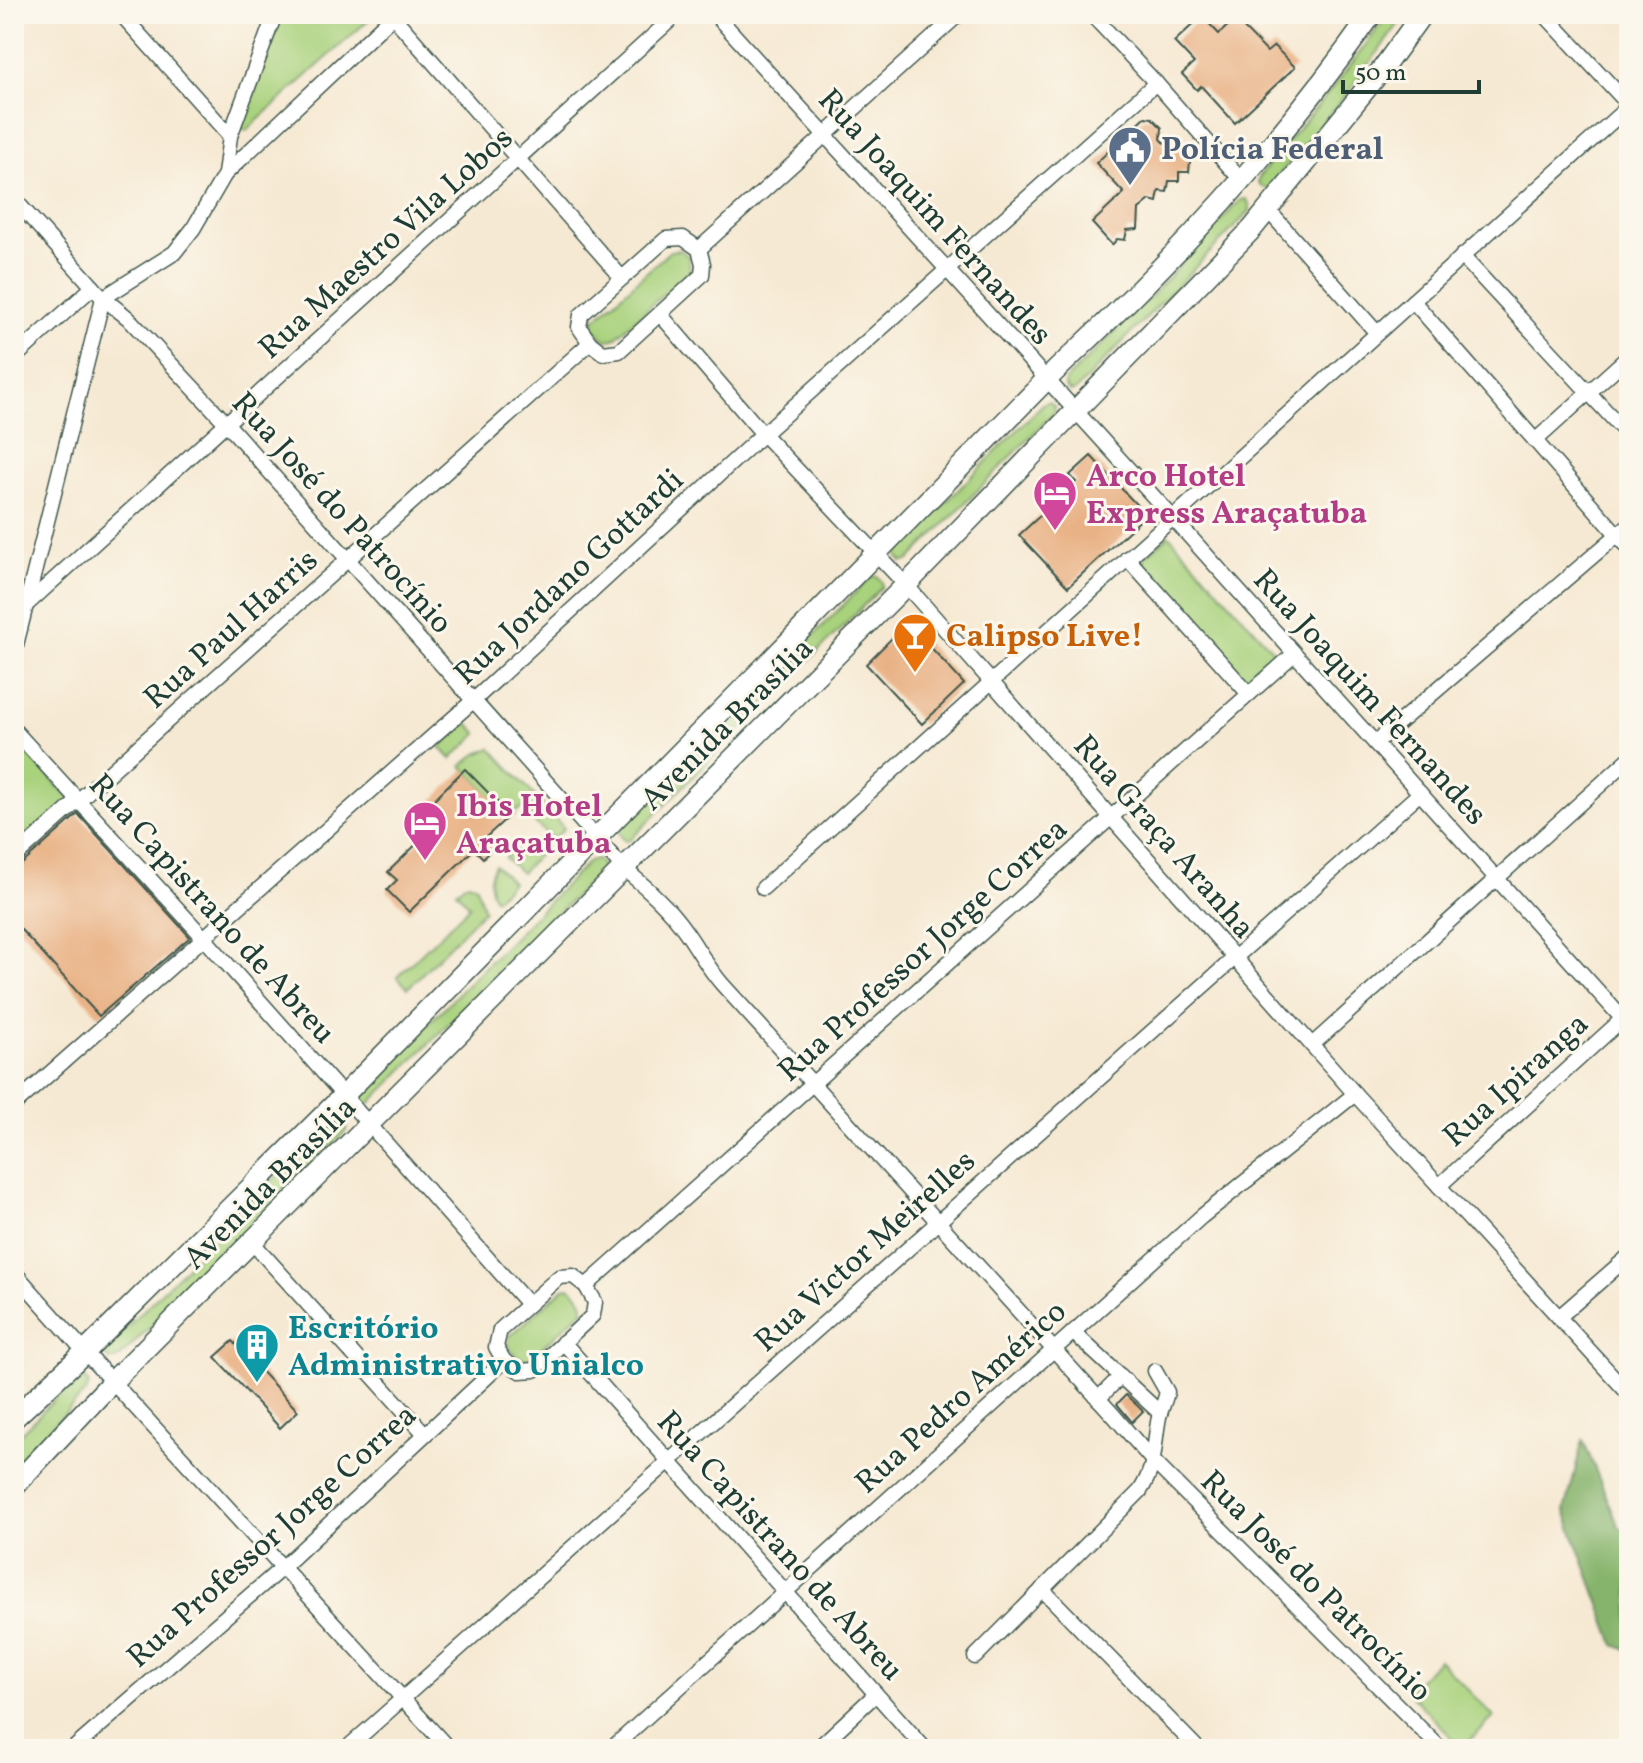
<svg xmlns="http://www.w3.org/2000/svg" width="1643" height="1763" font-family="Vollkorn,serif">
	<rect width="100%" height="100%" fill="#fbf7ec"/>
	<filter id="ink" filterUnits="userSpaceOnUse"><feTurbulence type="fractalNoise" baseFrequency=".0125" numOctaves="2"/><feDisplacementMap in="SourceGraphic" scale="16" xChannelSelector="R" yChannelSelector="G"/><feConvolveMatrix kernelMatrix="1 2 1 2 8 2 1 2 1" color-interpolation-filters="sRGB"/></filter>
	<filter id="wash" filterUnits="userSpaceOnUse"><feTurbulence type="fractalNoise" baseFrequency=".006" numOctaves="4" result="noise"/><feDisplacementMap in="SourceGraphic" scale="32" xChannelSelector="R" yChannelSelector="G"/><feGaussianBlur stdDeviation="1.8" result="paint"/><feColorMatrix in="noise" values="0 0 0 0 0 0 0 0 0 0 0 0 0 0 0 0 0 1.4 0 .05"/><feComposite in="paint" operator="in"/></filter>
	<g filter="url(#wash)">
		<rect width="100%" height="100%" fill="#f6e9d3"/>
		<g fill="#a9d27d" stroke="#648858" stroke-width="2">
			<polygon points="281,14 374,15 246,131 239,126"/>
			<polygon points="1389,14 1406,14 1346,95 1268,188 1262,187 1258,183 1260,175 1336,84"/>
			<polygon points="1246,199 1250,205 1250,211 1075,391 1070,392 1065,387 1065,381 1158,289 1240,200"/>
			<path d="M680,250L688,256L690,270L614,339L606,340C600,336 592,330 593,321L670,251Z"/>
			<polygon points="1050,402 1055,407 1054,413 908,561 902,562 897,556 899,550 1044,403"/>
			<polygon points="1169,535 1277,655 1247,681 1139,562"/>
			<polygon points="872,576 878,577 882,582 882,587 630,840 625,841 620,835 620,830"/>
			<polygon points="467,722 478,734 451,759 440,747"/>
			<polygon points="14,740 74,803 14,857"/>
			<polygon points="491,748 564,828 553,840 530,818 533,814 524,807 510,815 462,766 475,755"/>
			<polygon points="524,848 540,853 521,873 505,858 511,852"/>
			<polygon points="596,859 602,865 600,871 370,1103 364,1103 360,1098 361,1092 589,861"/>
			<path d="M495,865L512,882L495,899C488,887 488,877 495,865Z"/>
			<polygon points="466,883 472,883 476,886 484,910 408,988 397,977 470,906 456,891"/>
			<polygon points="335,1117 344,1117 347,1123 346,1131 117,1360 109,1360 105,1355 106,1348"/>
			<path d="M570,1287C577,1293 584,1299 583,1310L529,1359C519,1360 513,1354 508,1346L510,1336L564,1288Z"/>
			<polygon points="84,1378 89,1384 86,1392 14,1465 14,1440 74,1380"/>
			<polygon points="1439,1660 1494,1717 1462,1748 1407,1691"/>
		</g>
		<polygon fill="#86b46c" stroke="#527850" stroke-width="2" points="1583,1440 1619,1527 1629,1531 1629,1651 1615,1645 1565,1511"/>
		<g id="blocks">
			<g fill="#e9b286">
				<polygon points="1202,16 1219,34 1235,19 1267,52 1274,46 1295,67 1235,123 1201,86 1197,90 1182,74 1194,63 1174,42"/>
				<polygon points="1145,117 1152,118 1162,128 1161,139 1170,149 1179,149 1190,161 1189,172 1179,172 1179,181 1169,181 1167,192 1159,191 1157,202 1150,200 1139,209 1138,229 1127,230 1125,240 1117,239 1112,245 1092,223 1124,193 1096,163"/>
				<polygon points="1091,456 1146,515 1068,587 1019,535 1044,512 1034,497 1043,487 1057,500 1076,482 1070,475"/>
				<polygon points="908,622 964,684 922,724 866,664"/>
				<polygon points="465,769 510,815 486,837 495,846 483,858 474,849 409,912 387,890 397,880 388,872 435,826 421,812"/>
				<polygon points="78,814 190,937 99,1016 14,922 14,868 21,865"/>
				<polygon points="233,1341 298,1411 280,1428 215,1357"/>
				<polygon points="1126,1395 1143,1411 1132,1422 1117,1404"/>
			</g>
		</g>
	</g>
	<g filter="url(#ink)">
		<use href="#blocks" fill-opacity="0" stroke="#3f574c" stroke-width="2"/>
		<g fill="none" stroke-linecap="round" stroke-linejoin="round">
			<g stroke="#3f574c" stroke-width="17">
				<g id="minor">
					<polyline points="121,14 230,136"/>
					<polyline points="391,14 622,278"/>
					<polyline points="715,14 1173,518 1629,1026"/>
					<polyline points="1091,14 1156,83 1241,180"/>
					<polyline points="1544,14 1629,105"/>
					<polyline points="225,174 395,14"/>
					<path d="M14,199L103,298L128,318L227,424L623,868C646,887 669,907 686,932C698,949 708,968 722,984L1115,1417L1153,1461L1441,1749"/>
					<polyline points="1268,210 1377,333"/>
					<polygon points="683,238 699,249 703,264 702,275 619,351 603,353 590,343 579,327 581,315 666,239"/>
					<polyline points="699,249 959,14"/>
					<polyline points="1462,256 1629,436"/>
					<polyline points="1413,301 1629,548"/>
					<polyline points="660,314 763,434 906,585 1355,1094 1629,1394"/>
					<polyline points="14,358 93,287"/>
					<polyline points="1535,441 1629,356"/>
					<polyline points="1127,558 1249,694"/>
					<polyline points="24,607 677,14"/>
					<polyline points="14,653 103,298 174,253 193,229 225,174 230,136 275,14"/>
					<polyline points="14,730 205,939 528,1304"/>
					<polyline points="1375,743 1629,525"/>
					<polyline points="14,858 590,343"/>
					<polyline points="763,888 1629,106"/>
					<polyline points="1312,1045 1629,759"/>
					<polyline points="14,1105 474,700 763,434 1156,83"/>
					<polyline points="1439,1186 1628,1014"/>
					<polyline points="252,1242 425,1434"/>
					<polyline points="14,1272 85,1352 449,1749"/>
					<polygon points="573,1276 586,1286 595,1302 593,1315 534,1370 520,1371 504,1361 496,1347 500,1330 559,1277"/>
					<polyline points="586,1286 1294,654"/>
					<polyline points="1559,1317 1629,1256"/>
					<polyline points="1073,1332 1160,1413"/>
					<polyline points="563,1342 925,1749"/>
					<polyline points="1098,1399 1121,1376"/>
					<polyline points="1042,1589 1198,1749"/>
					<path d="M975,1657L1140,1491C1157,1465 1153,1446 1159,1417C1161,1409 1165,1401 1167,1392L1155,1371"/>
					<polyline points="73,1749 283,1567 504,1361"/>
					<polyline points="346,1749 1420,793"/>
					<polyline points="611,1749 1201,1217 1355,1094"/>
					<polyline points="817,1749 876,1694"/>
				</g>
			</g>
			<g stroke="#3f574c" stroke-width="23">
				<g id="secondary">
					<path d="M14,1418L85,1352L343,1096L1046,380C1080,347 1115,315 1147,282C1229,199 1305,109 1372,14"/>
					<polyline points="14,1486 112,1382 906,585 1252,229 1383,68 1422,14"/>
				</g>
			</g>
			<use href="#minor" stroke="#fff" stroke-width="14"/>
			<use href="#secondary" stroke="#fff" stroke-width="20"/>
		</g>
	</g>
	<defs>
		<g id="civic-pin" transform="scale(2.3)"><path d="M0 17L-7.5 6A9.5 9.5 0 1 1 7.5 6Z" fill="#5c6f8a" stroke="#fbf7ec"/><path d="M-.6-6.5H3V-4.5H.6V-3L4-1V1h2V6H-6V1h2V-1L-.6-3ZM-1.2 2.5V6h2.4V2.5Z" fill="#fff"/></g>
		<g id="hotel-pin" transform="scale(2.3)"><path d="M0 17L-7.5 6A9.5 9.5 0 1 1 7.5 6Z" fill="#d1479c" stroke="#fbf7ec"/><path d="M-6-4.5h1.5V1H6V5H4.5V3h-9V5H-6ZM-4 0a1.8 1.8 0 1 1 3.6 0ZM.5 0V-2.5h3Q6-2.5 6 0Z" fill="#fff"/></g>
		<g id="bar-pin" transform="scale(2.3)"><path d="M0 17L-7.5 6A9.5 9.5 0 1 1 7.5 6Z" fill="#e8710a" stroke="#fbf7ec"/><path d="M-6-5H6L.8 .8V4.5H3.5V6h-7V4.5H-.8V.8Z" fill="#fff"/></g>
		<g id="building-pin" transform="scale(2.3)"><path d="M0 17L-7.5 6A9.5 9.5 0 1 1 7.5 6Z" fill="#0f9aa8" stroke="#fbf7ec"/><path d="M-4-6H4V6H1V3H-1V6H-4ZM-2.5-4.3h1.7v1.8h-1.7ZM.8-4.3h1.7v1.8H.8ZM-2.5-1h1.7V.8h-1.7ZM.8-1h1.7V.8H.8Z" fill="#fff"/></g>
	</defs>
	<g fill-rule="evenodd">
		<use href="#civic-pin" x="1130" y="148"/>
		<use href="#hotel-pin" x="1055" y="493"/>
		<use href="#bar-pin" x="915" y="635"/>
		<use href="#hotel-pin" x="425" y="823"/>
		<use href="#building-pin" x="257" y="1345"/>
	</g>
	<g text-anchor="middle" stroke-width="6" stroke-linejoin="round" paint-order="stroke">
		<g font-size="32" font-weight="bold" fill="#4e5e75" stroke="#fbf7ec" text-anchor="start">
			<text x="1161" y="159">Polícia Federal</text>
		</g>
		<g font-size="32" fill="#1f3d34" stroke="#fbf7ec">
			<text transform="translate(936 216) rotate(48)" y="11">Rua Joaquim Fernandes</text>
			<text transform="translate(385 242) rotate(-42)" y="11">Rua Maestro Vila Lobos</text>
			<text transform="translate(343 512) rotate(48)" y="11">Rua José do Patrocínio</text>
			<text transform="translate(568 576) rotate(-43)" y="11">Rua Jordano Gottardi</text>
			<text transform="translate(230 628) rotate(-42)" y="11">Rua Paul Harris</text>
			<text transform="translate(1371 696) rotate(48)" y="11">Rua Joaquim Fernandes</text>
			<text transform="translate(726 723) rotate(-45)" y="11">Avenida Brasília</text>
			<text transform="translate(1165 836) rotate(49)" y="11">Rua Graça Aranha</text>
			<text transform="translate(213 908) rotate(48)" y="11">Rua Capistrano de Abreu</text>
			<text transform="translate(922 949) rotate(-42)" y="11">Rua Professor Jorge Correa</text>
			<text transform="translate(1515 1079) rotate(-42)" y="11">Rua Ipiranga</text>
			<text transform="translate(269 1182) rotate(-45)" y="11">Avenida Brasília</text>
			<text transform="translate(864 1250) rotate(-42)" y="11">Rua Victor Meirelles</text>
			<text transform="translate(960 1396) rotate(-42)" y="11">Rua Pedro Américo</text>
			<text transform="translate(271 1535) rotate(-42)" y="11">Rua Professor Jorge Correa</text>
			<text transform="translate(781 1545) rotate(48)" y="11">Rua Capistrano de Abreu</text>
			<text transform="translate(1317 1585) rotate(45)" y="11">Rua José do Patrocínio</text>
		</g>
		<g font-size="32" font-weight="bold" fill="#b23c85" stroke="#fbf7ec" text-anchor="start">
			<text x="1086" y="486">Arco Hotel<tspan x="1086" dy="37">Express Araçatuba</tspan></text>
			<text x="456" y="816">Ibis Hotel<tspan x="456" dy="37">Araçatuba</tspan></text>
		</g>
		<g font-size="32" font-weight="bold" fill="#c56008" stroke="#fbf7ec" text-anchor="start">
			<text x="946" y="646">Calipso Live!</text>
		</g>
		<g font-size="32" font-weight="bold" fill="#0d838f" stroke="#fbf7ec" text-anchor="start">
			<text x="288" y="1338">Escritório<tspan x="288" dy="37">Administrativo Unialco</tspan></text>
		</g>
	</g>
	<rect width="1643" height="1763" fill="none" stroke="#fbf7ec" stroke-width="48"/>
	<path d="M1343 80v12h136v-12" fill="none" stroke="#1f3d34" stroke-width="4"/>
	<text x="1355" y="80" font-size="24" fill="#1f3d34" stroke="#fbf7ec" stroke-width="6" paint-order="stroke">50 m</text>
</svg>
